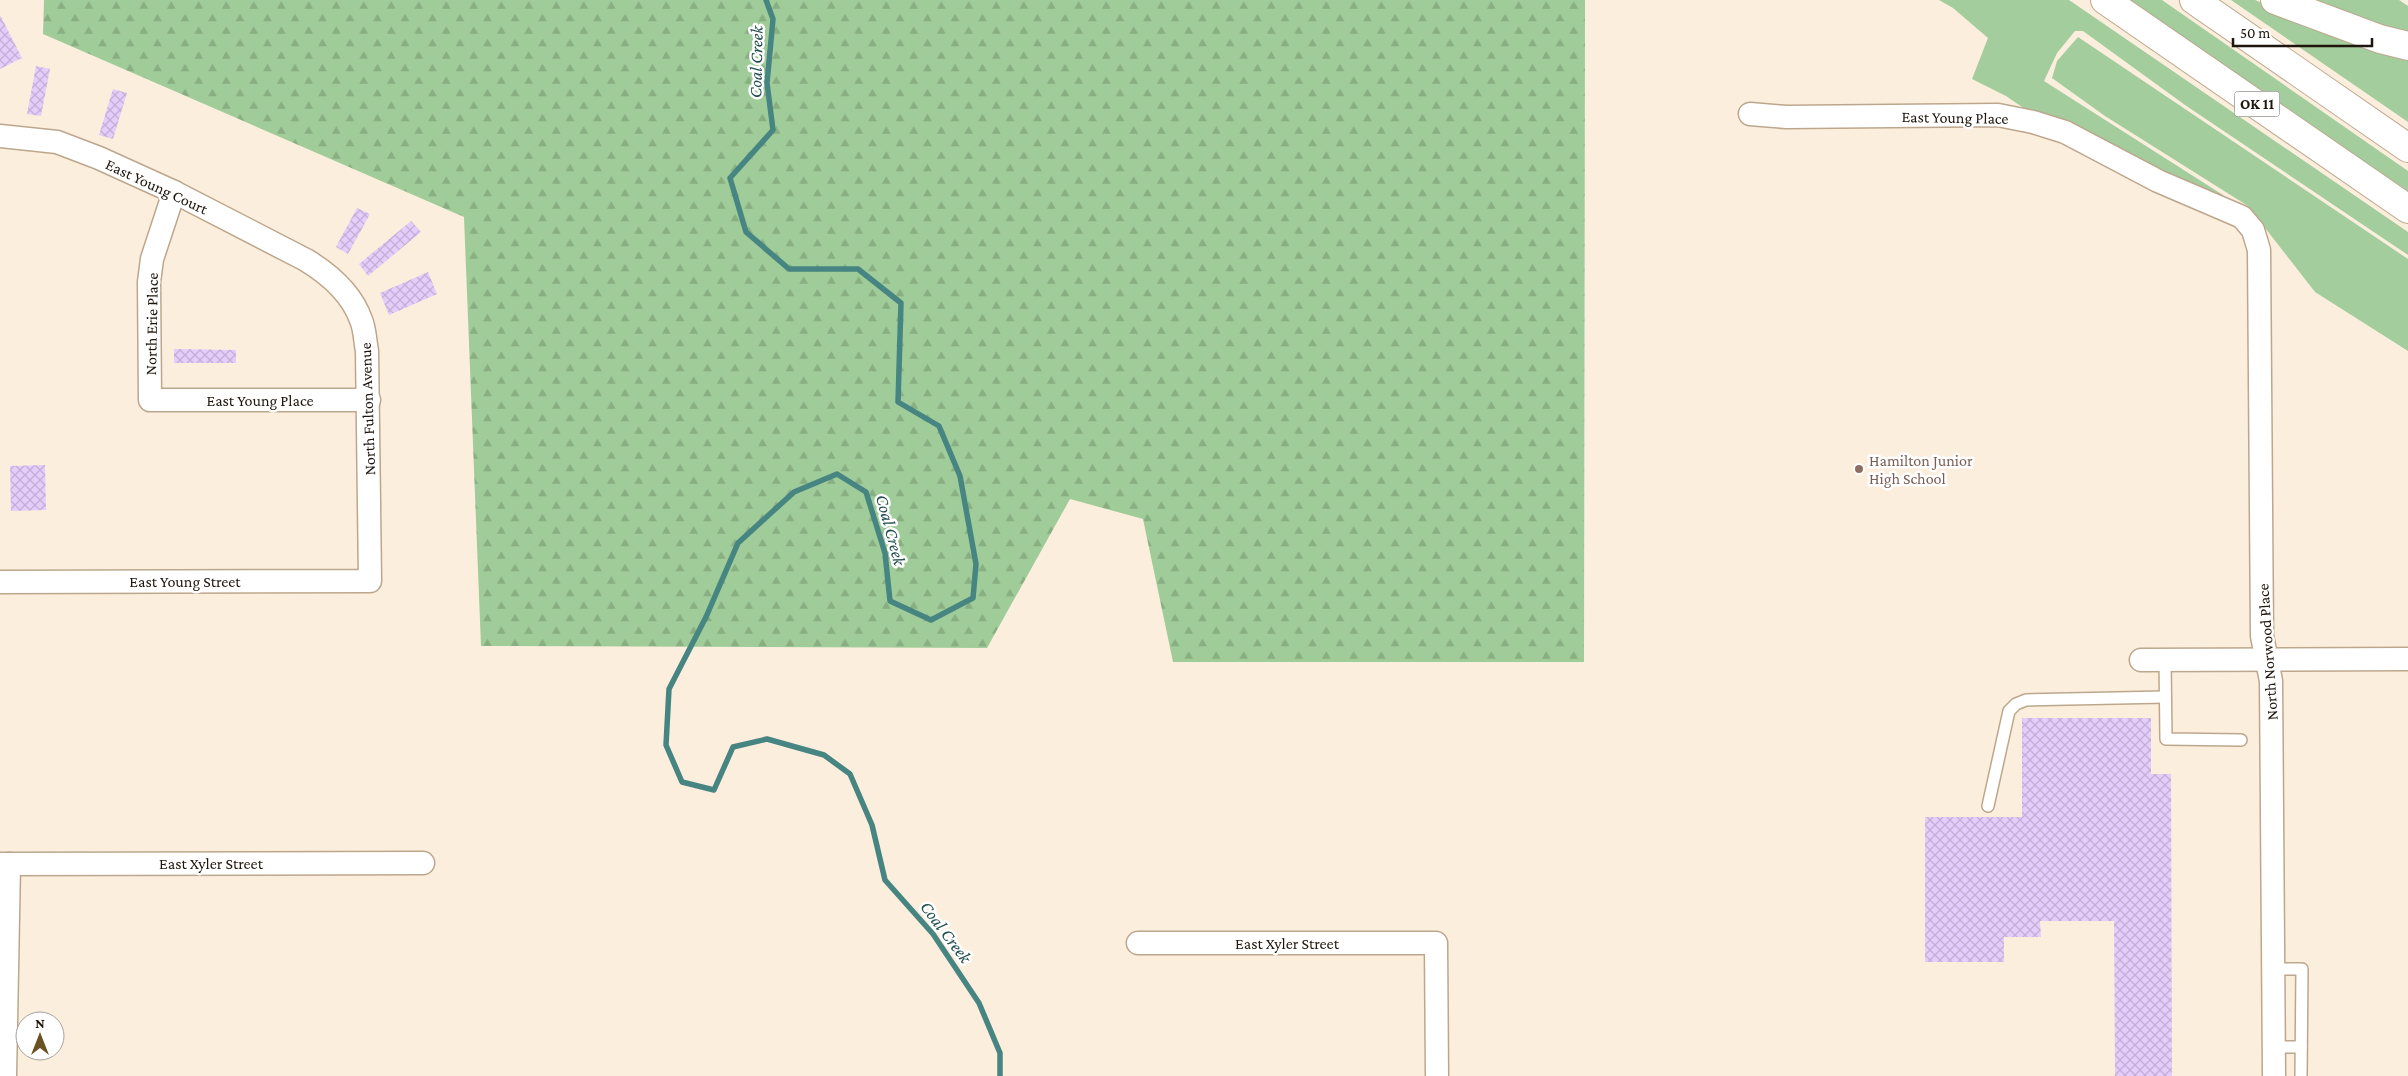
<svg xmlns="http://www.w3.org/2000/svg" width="2408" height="1076" font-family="'Crimson Pro',serif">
	<defs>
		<pattern id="forest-firs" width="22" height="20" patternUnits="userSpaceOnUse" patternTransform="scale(1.25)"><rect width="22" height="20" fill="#9fcc98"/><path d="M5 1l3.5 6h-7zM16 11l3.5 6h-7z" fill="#88ae82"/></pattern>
		<pattern id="building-cross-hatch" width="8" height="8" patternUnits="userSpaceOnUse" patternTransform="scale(1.25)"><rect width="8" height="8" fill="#e4ccfb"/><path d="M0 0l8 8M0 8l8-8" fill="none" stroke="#c3aed6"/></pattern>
	</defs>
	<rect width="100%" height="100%" fill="#fceedd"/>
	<g fill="#a3cd9d">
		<polygon points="1939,0 2069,0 2408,232 2408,255 2185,105 2083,31 2075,31 2057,53 2044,81 2223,195 2219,200 2028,111 2006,96 1972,79 1988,38 1953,8"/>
		<polygon points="2126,0 2162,0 2408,171 2408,191"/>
		<polygon points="2231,0 2255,0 2326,30 2408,53 2408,122"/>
		<polygon points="2301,0 2399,0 2408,6 2408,36"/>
		<polygon points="2078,37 2408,259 2408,351 2315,292 2248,206 2105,116 2052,78 2057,61"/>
	</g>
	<polygon fill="url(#forest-firs)" points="44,0 1585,0 1584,662 1173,662 1143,519 1070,499 987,648 481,646 464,217 43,34"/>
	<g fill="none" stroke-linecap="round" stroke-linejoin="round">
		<polyline stroke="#478582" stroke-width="5.5" points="766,0 773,19 767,83 773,130 730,178 746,232 789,269 858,269 901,303 898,402 939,426 960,476 976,564 973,598 931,620 890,601 885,553 866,492 837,474 794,492 738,543 706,617 669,689 666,745 682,782 714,790 733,747 767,739 824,755 850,774 872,825 885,880 933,934 979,1003 1000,1053 1000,1076"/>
	</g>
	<g fill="url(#building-cross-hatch)">
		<polygon points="0,15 22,58 0,69"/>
		<polygon points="36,66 50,69 41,116 27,114"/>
		<polygon points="113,89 127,93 113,139 99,135"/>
		<polygon points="357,208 370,214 348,254 336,247"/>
		<polygon points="411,221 421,232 368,276 359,264"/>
		<polygon points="428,272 437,294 389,315 380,293"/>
		<polygon points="174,349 236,350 236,363 174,363"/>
		<polygon points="45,465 46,510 11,511 10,466"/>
		<polygon points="2022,718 2151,718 2151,774 2171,774 2172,1076 2115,1076 2114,921 2040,921 2041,937 2004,937 2004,962 1925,962 1925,817 2022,817"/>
	</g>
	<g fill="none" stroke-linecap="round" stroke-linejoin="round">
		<g stroke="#bca78c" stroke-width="14">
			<g id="lane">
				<polyline points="2165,660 2166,739 2241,740"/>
				<polyline points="1988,806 2009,711 2016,704 2026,700 2165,697"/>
				<polyline points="2274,969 2302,969 2301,1076"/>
				<polyline points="2274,1047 2301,1047"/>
			</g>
		</g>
		<g stroke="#bca78c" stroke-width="25">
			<g id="street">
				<polyline points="1750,114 1786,117 1998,115 2033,122 2065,132 2158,181 2242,217 2253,230 2259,250 2262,636 2271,681 2274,1076"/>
				<path d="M0,136L57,142L99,158L174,192L306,260C329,274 352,294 361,320C365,329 365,341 367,351L370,581L0,582"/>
				<polyline points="174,192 152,259 149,282 150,400 369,400"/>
				<polyline points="2141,660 2408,659"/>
				<polyline points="0,864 423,863"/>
				<polyline points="1138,943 1436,943 1437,1076"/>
				<polyline points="5,1076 9,864"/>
			</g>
		</g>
		<g stroke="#bca78c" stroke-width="30">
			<g id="highway">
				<polyline points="2105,0 2408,209"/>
				<polyline points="2194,0 2408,148"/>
				<polyline points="2275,0 2380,39 2408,46"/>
			</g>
		</g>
		<use href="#lane" stroke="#fff" stroke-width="11"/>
		<use href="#street" stroke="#fff" stroke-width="22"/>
		<use href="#highway" stroke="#fff" stroke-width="28"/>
	</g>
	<circle fill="#8d6e63" stroke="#fff" stroke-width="2" cx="1859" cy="469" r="5"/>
	<g text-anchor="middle" stroke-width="5" stroke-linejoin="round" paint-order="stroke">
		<rect fill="#fff" stroke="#625c55" stroke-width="1" x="2234.5" y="91.5" width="45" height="25" rx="4"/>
		<g font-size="15" font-weight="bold" fill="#1e160c">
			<text x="2257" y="109">OK 11</text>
		</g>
		<g font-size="16" fill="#1e160c" stroke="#fff">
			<text transform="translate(1955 117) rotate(1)" y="6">East Young Place</text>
			<text transform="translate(157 186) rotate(25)" y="6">East Young Court</text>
			<text transform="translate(151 324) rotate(-89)" y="6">North Erie Place</text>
			<text x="260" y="406">East Young Place</text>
			<text transform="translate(367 409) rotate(-92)" y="6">North Fulton Avenue</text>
			<text x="185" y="587">East Young Street</text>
			<text transform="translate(2267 652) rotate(-94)" y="6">North Norwood Place</text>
			<text x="211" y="869">East Xyler Street</text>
			<text x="1287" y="949">East Xyler Street</text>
		</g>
		<g font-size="16" fill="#785e54" stroke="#fff" text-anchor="start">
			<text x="1869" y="466">Hamilton Junior<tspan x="1869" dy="18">High School</tspan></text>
		</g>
		<g font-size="18" font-style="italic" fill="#244e4e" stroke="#fff">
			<text transform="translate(756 62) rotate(-89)" y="6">Coal Creek</text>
			<text transform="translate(891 530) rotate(75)" y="6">Coal Creek</text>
			<text transform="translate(946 932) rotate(53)" y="6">Coal Creek</text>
		</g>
	</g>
	<g transform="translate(40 1036)"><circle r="24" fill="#ffffff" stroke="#a5a29e"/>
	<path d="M0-4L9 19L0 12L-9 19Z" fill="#6a5122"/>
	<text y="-8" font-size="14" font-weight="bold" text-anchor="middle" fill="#1e160c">N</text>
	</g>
	<path d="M2233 38v8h139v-8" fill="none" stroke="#1e160c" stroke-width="2.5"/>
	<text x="2240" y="38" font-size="15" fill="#1e160c" stroke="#ffffff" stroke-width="4" paint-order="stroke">50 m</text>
</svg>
